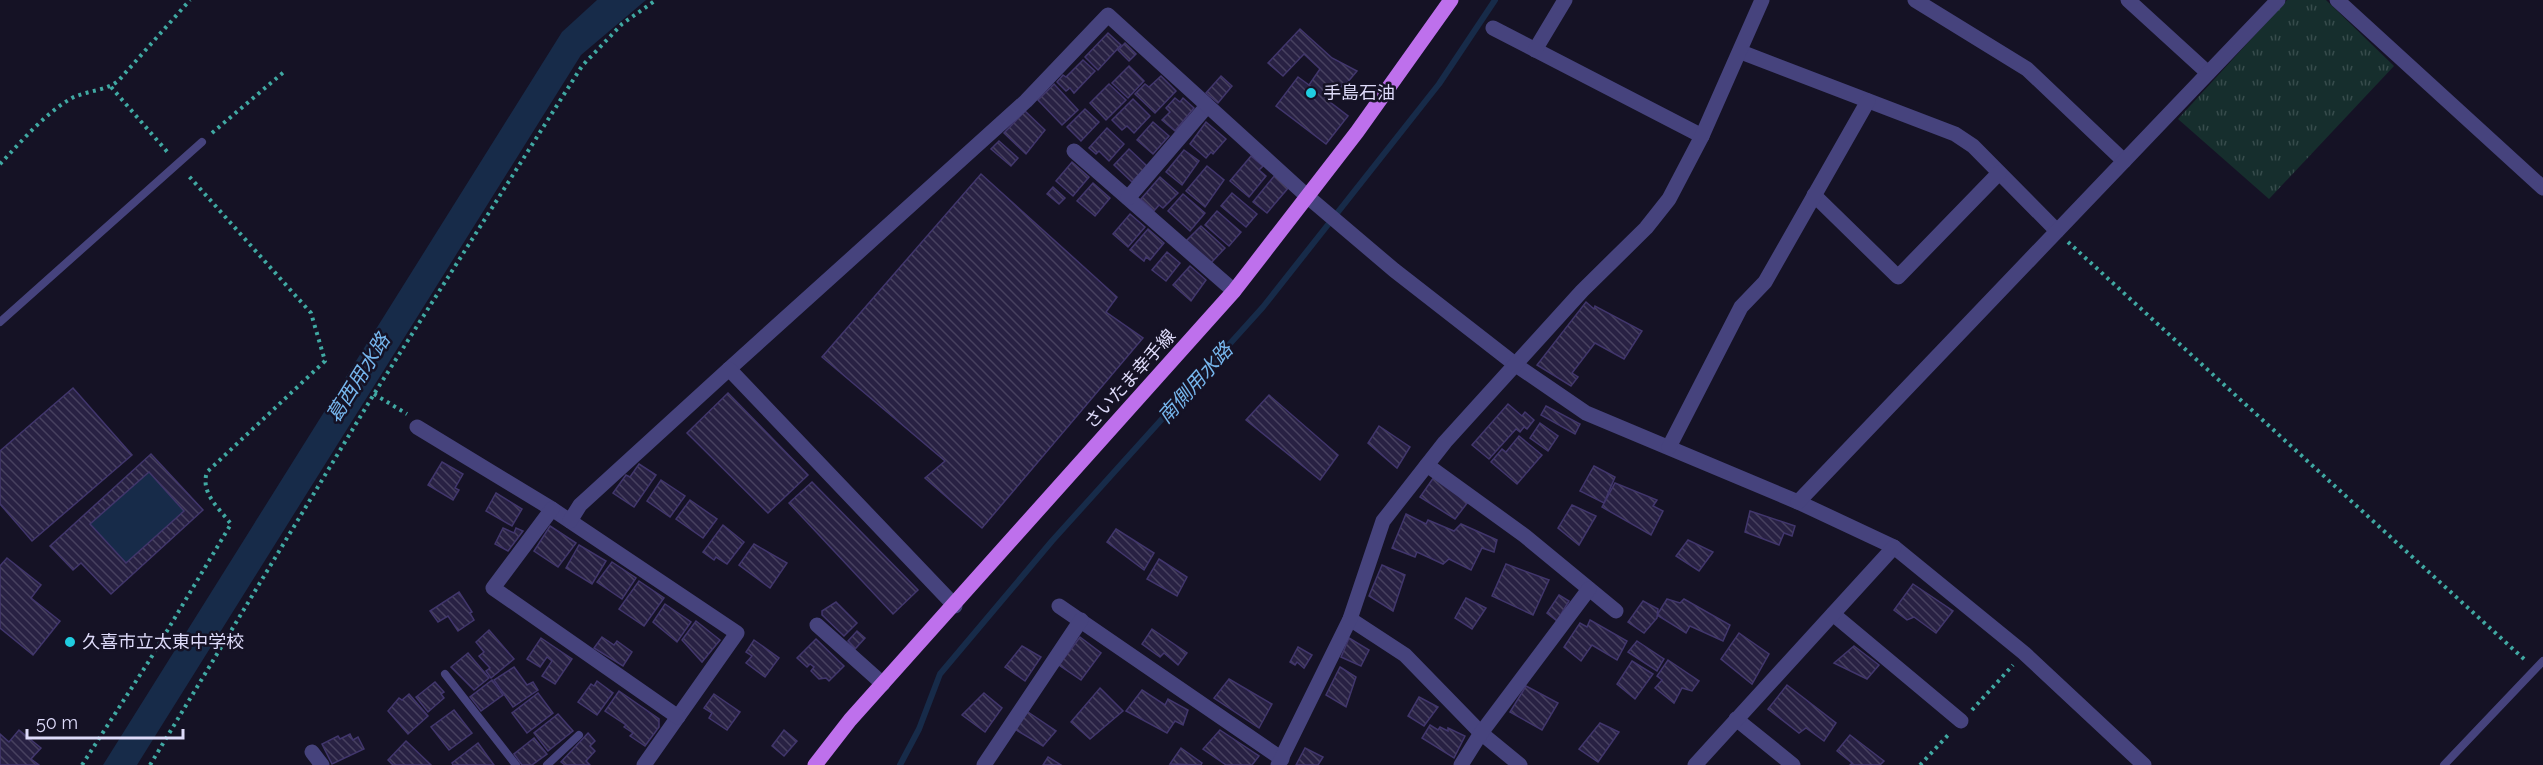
<svg xmlns="http://www.w3.org/2000/svg" width="2543" height="765" font-family="Raleway,'Noto Sans JP',sans-serif">
	<defs>
		<pattern id="grass-tufts" width="24" height="20" patternUnits="userSpaceOnUse" patternTransform="scale(1.5)"><rect width="24" height="20" fill="#162e2d"/><path d="M3 7l-1-3M5 7V3M7 7l1-3M15 17l-1-3M17 17v-4M19 17l1-3" fill="none" stroke="#374c4c"/></pattern>
		<pattern id="building-back-hatch" width="6" height="6" patternUnits="userSpaceOnUse" patternTransform="scale(1.5)"><rect width="6" height="6" fill="#282143"/><path d="M-1 5l2 2M0 0l6 6M5-1l2 2" fill="none" stroke="#47415f"/></pattern>
	</defs>
	<rect width="100%" height="100%" fill="#151225"/>
	<polygon fill="url(#grass-tufts)" points="2287,0 2326,0 2394,66 2269,199 2178,119"/>
	<g fill="#172b49">
		<polygon points="597,0 646,0 581,55 137,765 103,765 562,32"/>
		<polygon points="149,472 184,511 126,563 90,524"/>
	</g>
	<g fill="none" stroke-linecap="round" stroke-linejoin="round">
		<polyline stroke="#172b49" stroke-width="6" points="900,765 919,729 940,674 1052,541 1263,307 1439,84 1495,0"/>
	</g>
	<g fill="url(#building-back-hatch)" stroke="#41366c" stroke-width="1.5" fill-rule="evenodd">
		<polygon points="1300,29 1332,58 1357,71 1346,84 1344,83 1330,102 1348,116 1326,144 1276,106 1298,77 1309,85 1320,69 1304,54 1283,76 1268,63"/>
		<polygon points="1108,33 1121,45 1098,70 1085,57"/>
		<polygon points="1125,43 1136,54 1129,61 1118,50"/>
		<polygon points="1083,60 1095,71 1074,93 1070,88 1066,91 1057,82 1063,75 1066,77"/>
		<polygon points="1129,66 1144,81 1128,98 1112,83"/>
		<polygon points="1161,76 1176,91 1155,113 1135,94 1145,84 1149,87"/>
		<polygon points="1221,76 1232,86 1218,103 1206,93"/>
		<polygon points="1054,84 1078,110 1062,125 1038,100"/>
		<polygon points="1109,84 1126,100 1106,120 1090,103"/>
		<polygon points="1175,98 1180,102 1183,98 1194,108 1175,131 1162,120 1170,112 1166,108"/>
		<polygon points="1133,99 1150,116 1134,133 1127,126 1122,130 1112,120"/>
		<polygon points="1085,109 1099,122 1081,141 1067,127"/>
		<polygon points="1025,111 1045,130 1026,154 1004,133"/>
		<polygon points="1153,122 1169,136 1153,154 1137,140"/>
		<polygon points="1206,122 1226,139 1213,154 1211,152 1206,158 1190,144"/>
		<polygon points="1107,128 1124,144 1109,161 1099,151 1096,154 1089,148"/>
		<polygon points="999,141 1018,158 1011,166 991,149"/>
		<polygon points="1129,149 1147,166 1132,182 1114,165"/>
		<polygon points="1184,150 1199,161 1182,185 1166,172"/>
		<polygon points="1251,156 1263,166 1259,170 1266,176 1249,197 1230,181"/>
		<polygon points="1072,162 1089,177 1073,196 1056,181"/>
		<polygon points="1207,166 1224,180 1205,207 1186,191"/>
		<polygon points="981,174 1117,297 1106,312 1143,338 982,528 925,478 945,461 822,357"/>
		<polygon points="1275,175 1289,187 1267,213 1253,202"/>
		<polygon points="1160,177 1178,193 1163,208 1159,205 1154,211 1141,199"/>
		<polygon points="1093,183 1110,198 1095,216 1077,201"/>
		<polygon points="1053,187 1065,198 1059,204 1047,194"/>
		<polygon points="1232,193 1257,214 1246,227 1221,206"/>
		<polygon points="1183,194 1205,213 1190,231 1168,211"/>
		<polygon points="1217,211 1241,232 1229,246 1205,225"/>
		<polygon points="1130,214 1145,227 1128,247 1113,234"/>
		<polygon points="1201,226 1225,248 1211,263 1186,241"/>
		<polygon points="1148,229 1164,243 1150,260 1146,257 1144,261 1130,250"/>
		<polygon points="1167,252 1180,263 1166,281 1152,270"/>
		<polygon points="1190,266 1206,280 1191,301 1173,285"/>
		<polygon points="1586,302 1594,309 1595,306 1642,331 1624,359 1595,343 1572,373 1578,377 1571,386 1537,365"/>
		<polygon points="73,388 132,455 32,541 0,504 0,451"/>
		<polygon points="728,393 808,475 768,513 687,433"/>
		<polygon points="1269,395 1338,455 1320,480 1246,420"/>
		<polygon points="1508,404 1522,416 1525,412 1534,420 1527,429 1524,427 1520,432 1516,429 1489,459 1472,445"/>
		<polygon points="1546,406 1580,424 1575,434 1541,415"/>
		<polygon points="1540,423 1558,436 1548,451 1530,438"/>
		<polygon points="1379,426 1410,447 1397,468 1368,443"/>
		<polygon points="1519,436 1542,455 1517,484 1491,462 1502,449 1506,452"/>
		<path d="M151,454L203,510L111,594L81,563L73,570L50,546ZM149,472L184,511L126,563L90,524Z"/>
		<polygon points="442,462 463,474 455,488 459,490 453,500 428,485"/>
		<polygon points="639,464 656,475 634,507 613,493 626,475 630,477"/>
		<polygon points="1594,466 1615,477 1604,503 1580,491"/>
		<polygon points="1434,477 1471,498 1455,519 1420,497"/>
		<polygon points="661,480 685,496 670,517 647,501"/>
		<polygon points="812,482 918,590 893,614 789,503"/>
		<polygon points="1615,483 1657,500 1653,506 1663,511 1651,535 1602,507"/>
		<polygon points="496,493 522,509 512,526 486,511"/>
		<polygon points="690,500 717,519 703,538 676,519"/>
		<polygon points="1572,505 1596,516 1579,545 1558,528"/>
		<polygon points="1750,511 1795,526 1792,536 1784,533 1779,545 1745,532"/>
		<polygon points="1406,514 1426,524 1428,520 1454,531 1461,524 1497,540 1494,552 1482,548 1471,570 1449,559 1443,564 1417,552 1415,557 1392,548"/>
		<polygon points="723,525 744,542 727,564 716,557 714,560 703,552"/>
		<polygon points="550,526 576,543 558,567 534,551"/>
		<polygon points="503,528 514,533 516,528 523,531 508,551 495,544"/>
		<polygon points="1116,529 1154,553 1144,570 1107,542"/>
		<polygon points="1688,540 1713,552 1699,571 1676,556"/>
		<polygon points="754,544 787,563 770,588 739,565"/>
		<polygon points="579,545 606,561 592,584 566,568"/>
		<polygon points="7,558 41,585 31,598 60,621 33,655 0,628 0,566"/>
		<polygon points="1159,559 1187,577 1177,596 1147,579"/>
		<polygon points="612,562 636,578 622,599 597,582"/>
		<polygon points="1506,564 1549,580 1533,615 1492,596"/>
		<polygon points="1382,565 1405,575 1393,611 1369,596"/>
		<polygon points="639,581 664,598 644,626 619,609"/>
		<polygon points="1913,584 1953,611 1936,633 1914,617 1907,620 1894,610"/>
		<polygon points="459,592 472,612 470,613 474,620 458,631 448,616 438,622 430,611"/>
		<polygon points="1559,595 1569,601 1557,621 1547,613"/>
		<polygon points="1466,598 1486,608 1472,629 1455,618"/>
		<polygon points="1667,599 1680,603 1684,599 1730,625 1723,641 1690,626 1686,633 1657,615"/>
		<polygon points="1643,601 1658,609 1657,618 1644,633 1628,622"/>
		<polygon points="836,602 857,623 844,636 822,615 822,611"/>
		<polygon points="665,604 691,622 677,642 653,622"/>
		<polygon points="1590,620 1627,641 1617,660 1592,645 1581,661 1564,647 1580,623 1587,627"/>
		<polygon points="696,621 720,640 702,662 682,640"/>
		<polygon points="1152,629 1187,653 1178,665 1164,653 1160,657 1142,644"/>
		<polygon points="489,630 514,659 491,678 486,671 490,668 479,656 484,652 476,642"/>
		<polygon points="857,631 865,638 855,649 848,641"/>
		<polygon points="1739,633 1769,654 1752,684 1721,659"/>
		<polygon points="602,637 614,645 617,641 632,652 623,666 594,648"/>
		<polygon points="1080,637 1101,653 1081,680 1059,665"/>
		<polygon points="541,638 572,659 555,684 542,676 552,661 547,657 540,667 527,659"/>
		<polygon points="1349,638 1369,650 1361,666 1341,657"/>
		<polygon points="816,639 844,666 829,681 826,678 819,679 811,671 814,667 810,664 807,667 797,658"/>
		<polygon points="754,640 779,658 765,677 746,663 752,656 746,652"/>
		<polygon points="1637,641 1664,659 1657,671 1628,652"/>
		<polygon points="1022,646 1041,657 1025,681 1005,667"/>
		<polygon points="1854,646 1879,665 1867,679 1834,663"/>
		<polygon points="1298,647 1312,655 1304,668 1297,662 1295,665 1290,662"/>
		<polygon points="468,653 489,678 474,690 451,667"/>
		<polygon points="1668,660 1699,681 1692,691 1682,688 1674,703 1655,688 1662,680 1657,676"/>
		<polygon points="1632,661 1653,674 1635,699 1617,684"/>
		<polygon points="514,667 527,685 533,682 538,690 513,707 494,680"/>
		<polygon points="1340,667 1356,677 1346,707 1326,695"/>
		<polygon points="1229,679 1272,704 1259,728 1214,698"/>
		<polygon points="492,680 503,695 481,711 470,697"/>
		<polygon points="597,681 613,693 597,715 578,702 591,684 594,686"/>
		<polygon points="435,682 444,692 441,694 444,698 428,712 416,697"/>
		<polygon points="1787,685 1836,723 1824,741 1806,728 1799,733 1768,709"/>
		<polygon points="1526,686 1558,703 1542,730 1510,712"/>
		<polygon points="1100,688 1123,711 1090,739 1071,722"/>
		<polygon points="1142,690 1165,705 1168,699 1188,710 1183,725 1175,721 1167,733 1126,711"/>
		<polygon points="619,691 659,719 659,727 645,746 630,736 633,733 624,727 626,725 605,711"/>
		<polygon points="538,693 553,713 527,733 512,713"/>
		<polygon points="984,693 1002,708 985,732 962,715"/>
		<polygon points="409,694 428,716 408,734 388,711 399,698 402,700"/>
		<polygon points="714,694 740,712 727,730 709,718 712,713 704,708"/>
		<polygon points="1419,697 1438,707 1424,726 1408,716"/>
		<polygon points="454,710 472,733 449,750 431,727"/>
		<polygon points="1025,710 1056,731 1043,746 1013,728"/>
		<polygon points="558,714 573,731 548,751 534,733"/>
		<polygon points="1600,723 1619,732 1598,762 1579,749"/>
		<polygon points="1430,725 1438,730 1440,727 1448,731 1448,728 1465,736 1454,758 1422,738"/>
		<polygon points="19,730 41,748 31,759 39,765 0,765 0,734 9,742"/>
		<polygon points="784,730 797,741 784,756 772,746"/>
		<polygon points="1220,730 1259,756 1252,765 1226,765 1203,749"/>
		<polygon points="588,733 595,741 590,746 595,751 586,761 590,765 565,765 561,762"/>
		<polygon points="350,734 353,740 358,737 364,749 332,764 322,744 338,736 340,739"/>
		<polygon points="1850,735 1884,761 1880,765 1850,765 1852,763 1837,751"/>
		<polygon points="534,738 547,754 532,765 522,765 514,754"/>
		<polygon points="406,741 431,765 393,765 388,760"/>
		<polygon points="478,743 494,765 453,765 452,763"/>
		<polygon points="1181,748 1202,763 1201,765 1170,764"/>
		<polygon points="1305,748 1323,757 1318,765 1296,765"/>
		<polygon points="1048,757 1061,765 1043,765"/>
	</g>
	<g fill="none" stroke-linecap="round" stroke-linejoin="round">
		<g stroke="#40a9a3" stroke-width="4" stroke-dasharray="3 4.5" stroke-linecap="butt">
			<polyline points="111,87 170,155"/>
			<polyline points="212,133 285,71"/>
			<path d="M0,164C22,141 44,114 72,98C88,90 107,91 119,80L190,0"/>
			<polyline points="2068,242 2525,660"/>
			<polyline points="374,394 407,414"/>
			<polyline points="1972,710 2013,665"/>
			<path d="M82,765L149,661L231,524C219,508 200,493 207,472L325,361L311,313L187,174"/>
			<polyline points="150,765 374,394 582,66 622,24 656,0"/>
			<polyline points="1920,765 1950,733"/>
		</g>
		<g stroke="#46437d" stroke-width="8">
			<polyline points="0,322 202,142"/>
			<polyline points="445,674 516,765"/>
			<polyline points="547,765 579,735"/>
			<polyline points="2444,765 2543,661"/>
		</g>
		<g stroke="#46437d" stroke-width="15">
			<polyline points="1915,0 2027,69 2124,161"/>
			<polyline points="2128,0 2208,73"/>
			<polyline points="2337,0 2543,188"/>
			<polyline points="1493,28 1702,136"/>
			<polyline points="1535,50 1565,0"/>
			<polyline points="1741,52 1955,134 1973,146 2057,231"/>
			<polyline points="1074,151 1234,291"/>
			<polyline points="1814,195 1898,277 1999,173"/>
			<polyline points="1128,198 1207,106"/>
			<polyline points="729,369 1026,101 1108,15 1308,197 1394,270 1516,365 1586,413 1798,502 1894,547 2024,653 2144,765"/>
			<polyline points="417,427 552,509 737,633 644,765"/>
			<polyline points="1669,447 1741,307 1765,282 1868,101"/>
			<polyline points="1427,465 1525,536 1616,611"/>
			<polyline points="1798,502 2278,0"/>
			<polyline points="552,509 493,588 678,717"/>
			<polyline points="570,521 580,505 729,369 955,606"/>
			<polyline points="1059,606 1282,759"/>
			<polyline points="1833,614 1961,721"/>
			<polyline points="1350,619 1405,655 1481,733 1520,765"/>
			<polyline points="817,625 883,684"/>
			<polyline points="1736,719 1793,765"/>
			<polyline points="312,752 322,765"/>
			<polyline points="984,765 1081,620"/>
			<polyline points="1278,765 1350,619 1383,521 1445,442 1582,291 1646,228 1669,199 1702,136 1762,0"/>
			<polyline points="1461,765 1481,733 1589,589"/>
			<polyline points="1695,765 1894,547"/>
		</g>
		<polyline stroke="#be70ec" stroke-width="15" points="815,765 850,720 1234,291 1357,132 1451,0"/>
	</g>
	<g fill="#20cde1" stroke="#151225" stroke-width="2">
		<circle cx="1311" cy="93" r="6"/>
		<circle cx="70" cy="642" r="6"/>
	</g>
	<g text-anchor="middle" stroke-width="5" stroke-linejoin="round" paint-order="stroke">
		<g font-size="18" fill="#dedbfa" stroke="#151225" text-anchor="start">
			<text x="1323" y="99">手島石油</text>
			<text x="82" y="648">久喜市立太東中学校</text>
		</g>
		<g font-size="18" fill="#dedbfa" stroke="#151225">
			<text transform="translate(1130 379) rotate(-48)" y="6">さいたま幸手線</text>
		</g>
		<g font-size="20" font-style="italic" fill="#76b6ed" stroke="#151225">
			<text transform="translate(358 378) rotate(-58)" y="7">葛西用水路</text>
			<text transform="translate(1195 383) rotate(-48)" y="7">南側用水路</text>
		</g>
	</g>
	<path d="M27 729v9h156v-9" fill="none" stroke="#dedbfa" stroke-width="3"/>
	<text x="36" y="729" font-size="18" fill="#dedbfa" stroke="#151225" stroke-width="4.5" paint-order="stroke">50 m</text>
</svg>
